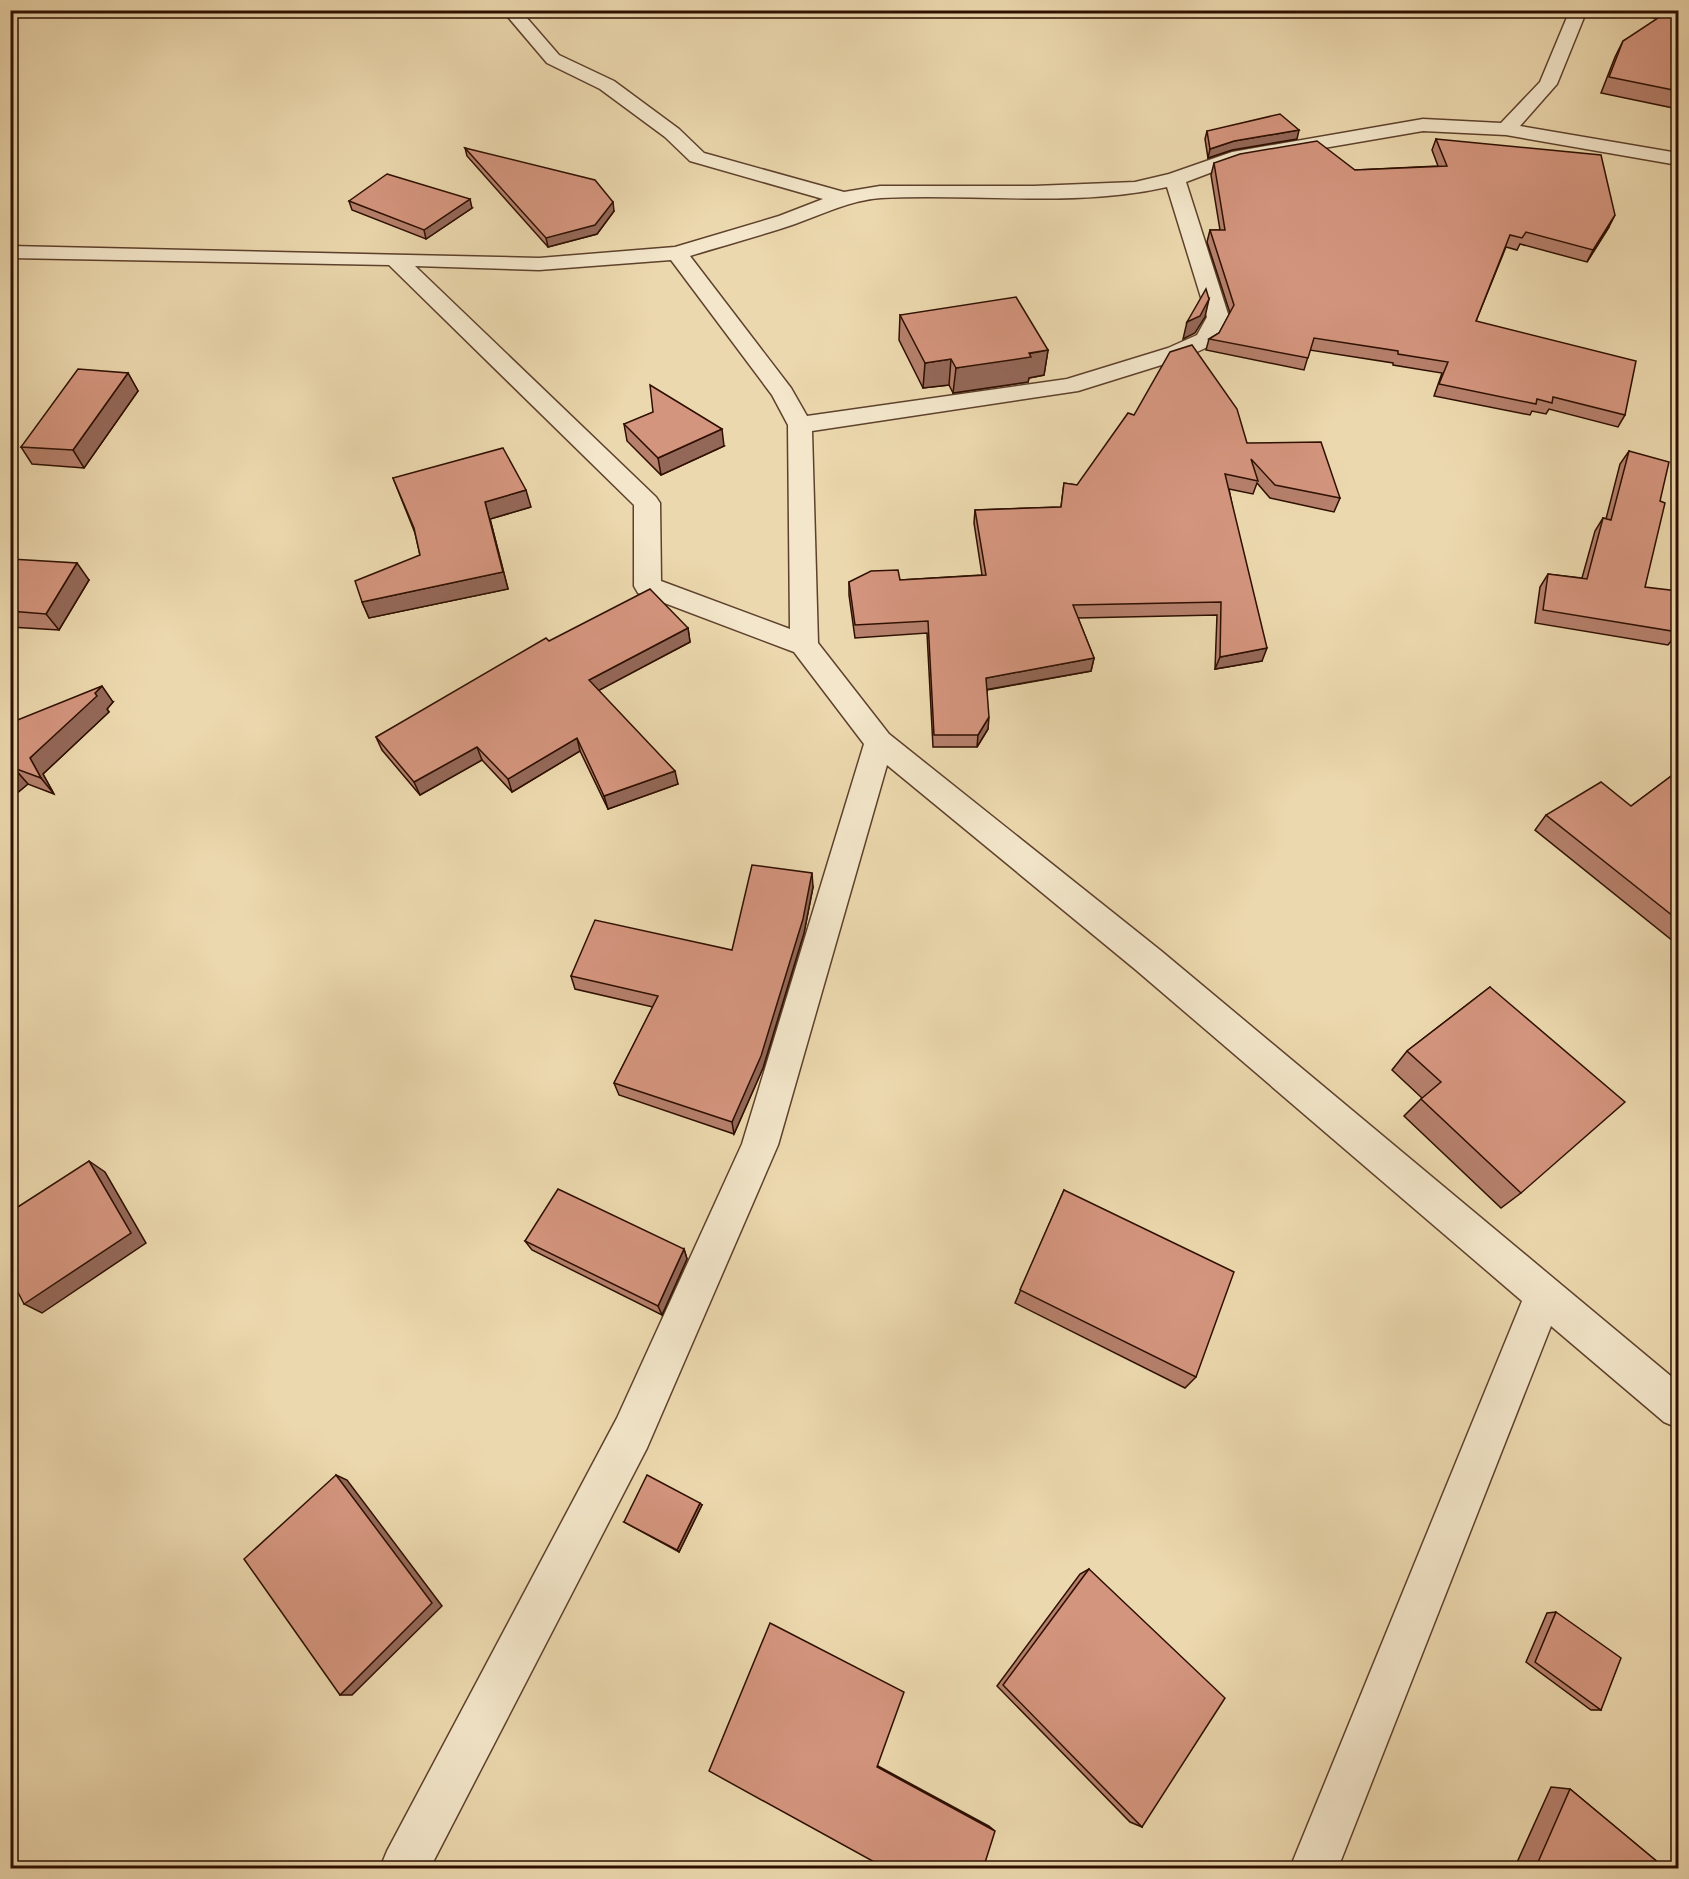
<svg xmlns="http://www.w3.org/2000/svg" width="1689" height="1879" font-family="'IM FELL English',serif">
	<rect width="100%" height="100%" fill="#ecd8ae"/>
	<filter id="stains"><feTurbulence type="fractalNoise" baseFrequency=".00333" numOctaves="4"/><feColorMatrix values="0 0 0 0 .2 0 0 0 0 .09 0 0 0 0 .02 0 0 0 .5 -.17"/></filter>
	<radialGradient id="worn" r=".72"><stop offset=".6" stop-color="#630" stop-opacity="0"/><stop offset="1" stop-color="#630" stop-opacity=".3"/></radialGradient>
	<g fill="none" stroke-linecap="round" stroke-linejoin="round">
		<g stroke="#5e412c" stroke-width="3">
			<g id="street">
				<path d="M502,10H520L559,55L614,81L679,129L704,153L844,192L880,186H1034L1135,182L1169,174L1232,152L1423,119L1501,123L1540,82L1570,10H1587L1557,84L1520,126L1678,153V165L1506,135L1423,131L1236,163L1186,182L1229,317L1214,344L1184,358L1078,391L812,431L818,643L889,734L1160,950L1678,1382V1428L1664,1422L1551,1326L1338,1868H1290L1522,1301L1136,970L887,765L778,1145L647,1448L430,1868H380L387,1851L617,1418L742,1144L864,744L794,652L638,593L634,586V505L389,265L10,258V246L539,258L675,247L779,216L823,199L690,161L665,137L600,89L547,63ZM1167,187L1207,317L1197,335L1168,348L1067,379L807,416L791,388L690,256C725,245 760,236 795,224C823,214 851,200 881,198C976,193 1074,208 1167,187ZM671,260L772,395L788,425L790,629L661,581L660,503L656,497L415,266L539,270Z"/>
				<polygon points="1641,10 1667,10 1678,14 1678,25 1643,14"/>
			</g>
		</g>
		<use href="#street" fill="#f3e6ca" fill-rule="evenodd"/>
	</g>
	<g fill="#b6806c" stroke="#2e0f00" stroke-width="1.5">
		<polygon points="1678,11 1678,109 1601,93 1615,57 1623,41"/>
		<polygon points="1207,131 1297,139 1232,150 1208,158 1205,139"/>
		<polygon points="1436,139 1609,227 1587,262 1520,244 1517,250 1506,247 1476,321 1625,415 1618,427 1549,409 1546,414 1532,411 1530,415 1434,396 1442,373 1393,365 1393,363 1310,350 1304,370 1206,350 1209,339 1219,333 1230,313 1207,242 1210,230 1220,230 1211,175 1214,163 1355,170 1438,166 1432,150"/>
		<polygon points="465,148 614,211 597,234 548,247 467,156"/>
		<polygon points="349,201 472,208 426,239 352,210"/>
		<polygon points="900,315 1048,350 1044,375 1029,378 1028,382 953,393 949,385 923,388 899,340"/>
		<polygon points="128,373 138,391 84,468 32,464 21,447"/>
		<polygon points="624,424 724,446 661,475 627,441"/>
		<polygon points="1247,443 1340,498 1334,512 1270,498 1257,483 1253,494 1229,489 1262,661 1215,669 1217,615 1078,618 1094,658 1091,671 987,690 988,729 977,747 933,747 927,633 855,638 849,595 849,582 900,580 982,575 974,523 975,510 1061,507 1064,483 1077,485"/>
		<polygon points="1629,451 1660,501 1645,587 1678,632 1668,645 1535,623 1540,587 1548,574 1582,578 1595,531 1603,518 1606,519 1620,464"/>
		<polygon points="393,478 531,507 490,519 508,589 369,618 362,602 420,555 415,533"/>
		<polygon points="10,559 89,580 59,630 10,627"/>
		<polygon points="688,628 690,642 598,690 678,784 608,809 580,751 512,792 482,760 420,795 382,750 376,737 549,641"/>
		<polygon points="113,702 107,709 109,712 43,774 54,794 28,784 10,799 10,716 15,722"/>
		<polygon points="1678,771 1678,937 1673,941 1535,830 1546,815 1631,806"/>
		<polygon points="813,887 804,933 763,1068 734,1134 619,1095 614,1083 653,1007 575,989 571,976 732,950"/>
		<polygon points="1490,987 1521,1193 1501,1208 1404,1116 1422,1098 1392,1070 1407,1051"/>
		<polygon points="1064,1190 1196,1377 1185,1388 1015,1303"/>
		<polygon points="525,1241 684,1249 687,1259 662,1315 532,1250"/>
		<polygon points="702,1505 679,1552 624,1522"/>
		<polygon points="1089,1569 1142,1827 1130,1822 997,1686 1080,1574"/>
		<polygon points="1556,1612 1601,1710 1591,1710 1526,1662 1547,1613"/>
		<polygon points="1551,1787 1570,1789 1666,1869 1514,1869"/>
	</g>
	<g fill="#946858" stroke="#2e0f00" stroke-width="1.5">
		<polygon points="1299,130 1297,139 1232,150 1208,158 1210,149 1234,141"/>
		<polygon points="470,199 472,208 426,239 424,230"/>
		<polygon points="613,202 614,211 597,234 548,247 546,238"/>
		<polygon points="1615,215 1609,227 1587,262 1593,250"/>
		<polygon points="1209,299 1205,317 1195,333 1183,339 1187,322"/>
		<polygon points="1048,350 1044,375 1029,378 1028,382 953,393 956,368"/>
		<polygon points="951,359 949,385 923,388 925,363"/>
		<polygon points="128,373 138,391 84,468 73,450"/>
		<polygon points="722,429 724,446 661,475 658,458"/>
		<polygon points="526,490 531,507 490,519 508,589 369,618 362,602 503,572 485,502"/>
		<polygon points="77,563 89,580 59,630 46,614"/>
		<polygon points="688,628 690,642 592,694 589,680"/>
		<polygon points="1267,648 1262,661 1215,669 1220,657"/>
		<polygon points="1094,658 1091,671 984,690 986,678"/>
		<polygon points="102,686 113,702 107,709 109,712 43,774 54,794 41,778 30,758"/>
		<polygon points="10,716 13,720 24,740 11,724"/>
		<polygon points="989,717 988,729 977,747 978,735"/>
		<polygon points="577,738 580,751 512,792 508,779"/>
		<polygon points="477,747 482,760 420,795 414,782"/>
		<polygon points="14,768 28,784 10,799 10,771"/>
		<polygon points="675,771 678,784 608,809 604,796"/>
		<polygon points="812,873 813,887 804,933 763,1068 734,1134 732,1122"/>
		<polygon points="89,1161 105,1172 146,1243 42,1313 24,1304"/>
		<polygon points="684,1249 687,1259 662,1315 658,1306"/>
		<polygon points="336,1475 347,1480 442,1606 352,1695 340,1695"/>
		<polygon points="700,1503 702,1505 679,1552 677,1550"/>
		<polygon points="876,1765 989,1826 995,1831 877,1767"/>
	</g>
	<g fill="#d4957e" stroke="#2e0f00" stroke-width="1.5">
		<polygon points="1670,10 1678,11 1678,91 1609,77 1623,41"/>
		<polygon points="1280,114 1299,130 1234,141 1210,149 1207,131"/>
		<polygon points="1436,139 1601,155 1615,215 1593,250 1526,232 1522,238 1510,235 1476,321 1636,361 1625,415 1553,397 1552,403 1537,399 1536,404 1439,384 1448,362 1398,354 1398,351 1314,338 1308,358 1209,339 1219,333 1234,305 1210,230 1225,230 1214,163 1240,154 1317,141 1355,170 1447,166"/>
		<polygon points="465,148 595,180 613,202 595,225 546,238"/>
		<polygon points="387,174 470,199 424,230 349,201"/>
		<polygon points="1206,289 1209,299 1200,316 1187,322"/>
		<polygon points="1016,297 1048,350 1029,353 1031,357 956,368 951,359 925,363 900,315"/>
		<polygon points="1192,345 1237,409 1247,443 1321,442 1340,498 1275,485 1251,459 1258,481 1225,474 1267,648 1220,657 1221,602 1073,605 1094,658 986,678 989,717 978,735 934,735 928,621 855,625 849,582 871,571 898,570 900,580 986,575 975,510 1061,507 1064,483 1077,485 1128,413 1134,415 1170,352"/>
		<polygon points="78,369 128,373 73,450 21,447"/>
		<polygon points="650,385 722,429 658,458 624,424 653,412"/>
		<polygon points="503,448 526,490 485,502 503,572 362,602 355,581 420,555 414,528 393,478"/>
		<polygon points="1629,451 1669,462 1660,501 1665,503 1645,587 1678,591 1678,632 1543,610 1548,574 1587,579 1603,518 1611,520"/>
		<polygon points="10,559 11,559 77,563 46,614 10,611"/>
		<polygon points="650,589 688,628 589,680 675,771 604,796 577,738 508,779 477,747 414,782 376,737 546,638 549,641"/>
		<polygon points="102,686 95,693 97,696 30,758 41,778 14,768 10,771 10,723"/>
		<polygon points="1678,771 1678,920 1546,815 1601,782 1631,806"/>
		<polygon points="752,865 812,873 803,919 761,1056 732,1122 614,1083 658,996 571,976 595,920 732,950"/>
		<polygon points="1490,987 1625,1102 1521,1193 1421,1099 1441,1082 1407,1051"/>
		<polygon points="89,1161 131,1233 24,1304 10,1277 10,1212"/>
		<polygon points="558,1189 684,1249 658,1306 525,1241"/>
		<polygon points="1064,1190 1234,1272 1196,1377 1020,1290"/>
		<polygon points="336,1475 432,1603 340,1695 244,1559"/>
		<polygon points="647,1475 700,1503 677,1550 624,1522"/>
		<polygon points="1089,1569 1225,1698 1142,1827 1003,1685"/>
		<polygon points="1556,1612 1621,1658 1601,1710 1535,1662"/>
		<polygon points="770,1623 904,1692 877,1767 995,1831 983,1869 887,1869 709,1771"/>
		<polygon points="1570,1789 1666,1869 1535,1869"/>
	</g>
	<rect width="1689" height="1879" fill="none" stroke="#ecd8ae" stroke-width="36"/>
	<rect x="12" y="12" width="1665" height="1855" fill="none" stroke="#2e0f00" stroke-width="3"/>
	<rect x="18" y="18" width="1653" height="1843" fill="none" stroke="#2e0f00" stroke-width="1.5"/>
	<rect width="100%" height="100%" filter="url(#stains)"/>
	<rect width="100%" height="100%" fill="url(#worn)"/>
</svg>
